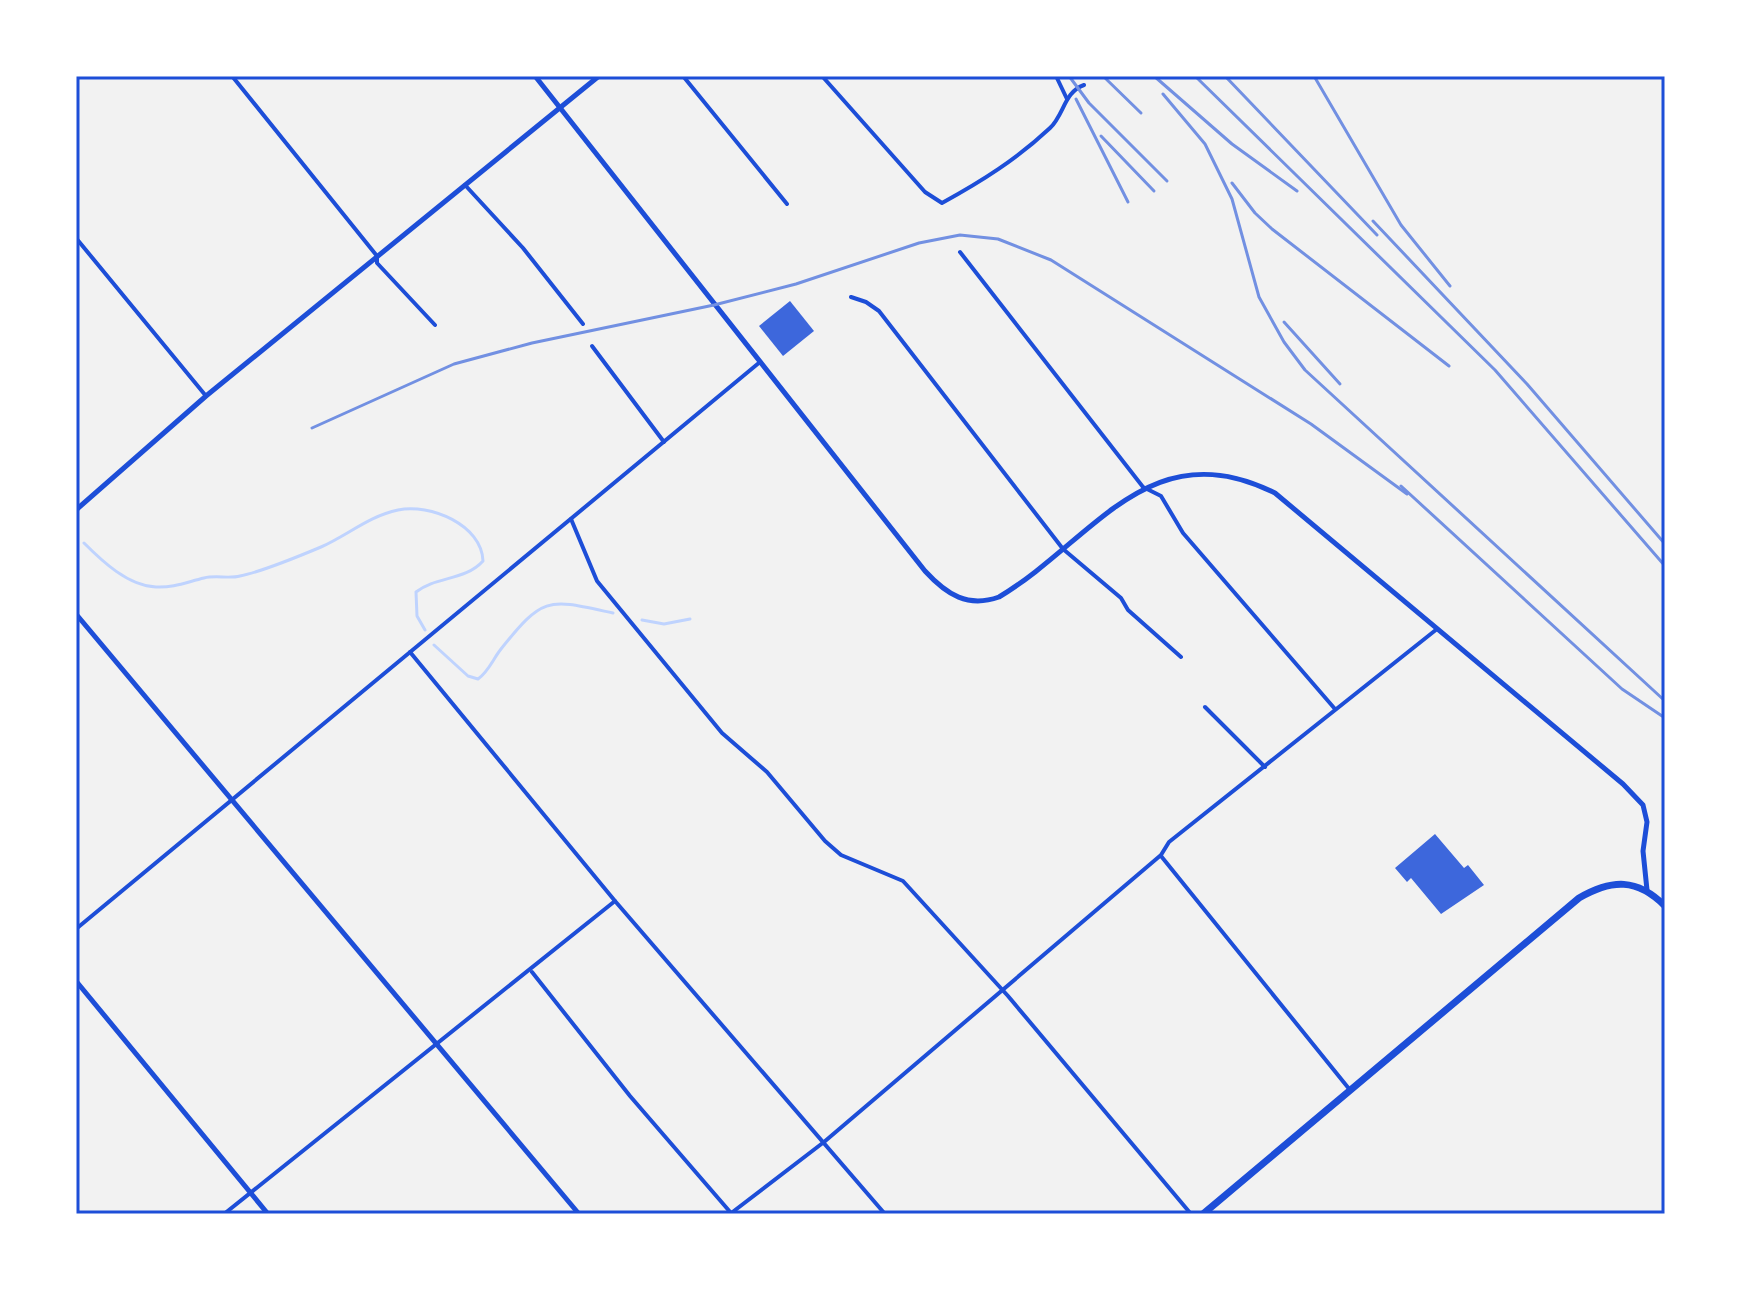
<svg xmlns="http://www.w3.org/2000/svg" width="1741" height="1290" font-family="Roboto,sans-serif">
	<rect width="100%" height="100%" fill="#f2f2f2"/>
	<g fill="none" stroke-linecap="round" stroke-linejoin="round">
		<g stroke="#bfd3fe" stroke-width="3">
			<path d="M84,543C102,561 128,586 156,587C173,588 187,582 204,578C216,575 229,579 240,576C260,572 302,555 321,547C348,535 369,516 398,510C430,503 482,525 483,561C465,581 436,576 416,592L417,616L425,630"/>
			<polyline points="642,620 664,624 690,619"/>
			<path d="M434,645L468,676L478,679C489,671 493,659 501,649C544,595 548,599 613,613"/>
		</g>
	</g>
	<g fill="#3d67dc">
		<polygon points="790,301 814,331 783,356 759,326"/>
		<polygon points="1435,834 1464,868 1468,865 1484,885 1441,914 1411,878 1407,882 1395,868"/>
	</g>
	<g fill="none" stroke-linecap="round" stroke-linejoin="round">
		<g stroke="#1d4ed8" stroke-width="4">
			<polyline points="232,76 377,256 377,263 435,325"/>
			<polyline points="683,76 787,204"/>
			<path d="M822,76L925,192L942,203C982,181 1017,159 1050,128C1064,115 1064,92 1084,85"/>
			<polyline points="1056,76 1067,99"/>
			<polyline points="465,185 523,248 583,324"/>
			<polyline points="76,238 206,396"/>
			<polyline points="960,252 1143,487 1161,496 1183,533 1335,709"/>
			<polyline points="851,297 866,302 879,311 1063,549 1121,598 1128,610 1181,657"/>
			<polyline points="592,346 664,442"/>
			<polyline points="571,519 597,581 722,733 767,772 825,841 841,855 903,881 1008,996 1191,1214"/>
			<polyline points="410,652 615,901 885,1214"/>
			<polyline points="1205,707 1265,767"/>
			<polyline points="1161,856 1350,1090"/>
			<polyline points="76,929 760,362"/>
			<polyline points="532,972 630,1096 731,1213"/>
			<polyline points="224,1214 615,901"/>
			<polyline points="730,1214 824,1142 1161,855 1169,842 1437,629"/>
		</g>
		<g stroke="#1d4ed8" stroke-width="5">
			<path d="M535,76L925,571C947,595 968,608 999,597C1093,541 1149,430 1275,493L1623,784L1643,805L1647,822L1643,851L1647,890"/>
			<polyline points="76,510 206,396 599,76"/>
			<polyline points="76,614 579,1214"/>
			<polyline points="76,981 268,1214"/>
		</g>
		<path stroke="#1d4ed8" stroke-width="7" d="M1203,1214L1579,898C1612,879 1637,878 1665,906"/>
		<g stroke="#7290e2" stroke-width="3">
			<polyline points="1069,76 1089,103 1167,181"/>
			<polyline points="1103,76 1141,113"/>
			<polyline points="1154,76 1232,144 1297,191"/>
			<polyline points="1195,76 1495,370 1665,566"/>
			<polyline points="1225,76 1377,235"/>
			<polyline points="1314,76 1401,225 1450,286"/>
			<polyline points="1163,94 1205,144 1232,199 1259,297 1284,342 1305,370 1665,701"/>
			<polyline points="1076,99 1128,202"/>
			<polyline points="1101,136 1154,191"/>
			<polyline points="1232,183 1255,213 1272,229 1449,366"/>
			<polyline points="1373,221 1527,384 1665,544"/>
			<polyline points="1284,322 1340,384"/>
			<polyline points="312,428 454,364 532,343 714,305 796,284 919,243 960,235 998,239 1051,260 1311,424 1407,494"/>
			<polyline points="1401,486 1622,689 1665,718"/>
		</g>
	</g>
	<rect width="1741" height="1290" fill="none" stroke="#ffffff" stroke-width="156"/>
	<rect x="78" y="78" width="1585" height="1134" fill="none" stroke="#1d4ed8" stroke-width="3"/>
</svg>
